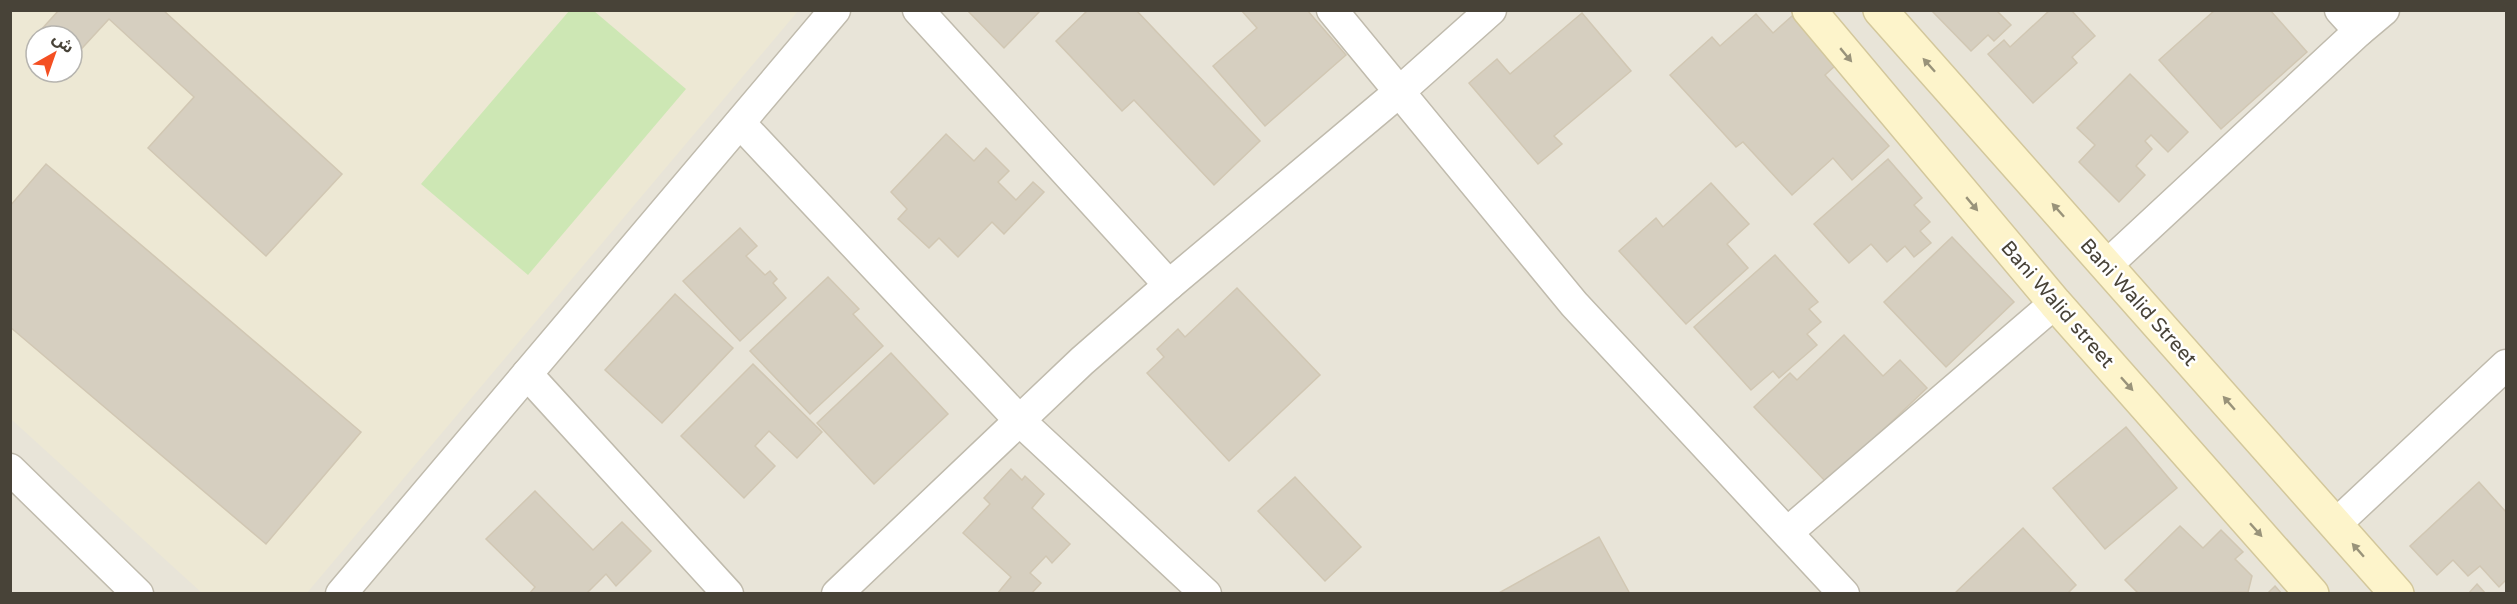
<svg xmlns="http://www.w3.org/2000/svg" width="2517" height="604" font-family="'Varela Round','Noto Sans Arabic',sans-serif">
	<rect width="100%" height="100%" fill="#f5f2ea"/>
	<path fill="#e8e4d8" fill-rule="evenodd" d="M11,11H2506V593H11ZM36,36H72V72H36Z"/>
	<path fill="#ede8d4" fill-rule="evenodd" d="M10,11H798L306,594L202,593L11,419ZM36,36H72V72H36Z"/>
	<polygon fill="#cde7b4" points="569,11 594,11 686,89 528,275 421,184"/>
	<g fill="#d6cfc0" stroke="#d1c7b3" stroke-width="1.5">
		<polygon points="59,10 163,10 342,174 266,256 148,148 194,97 109,19 72,59 72,36 36,36 36,45 31,41"/>
		<polygon points="967,10 1041,10 1004,48"/>
		<polygon points="1088,10 1136,10 1260,141 1214,185 1134,100 1122,111 1056,41"/>
		<polygon points="1241,10 1307,10 1346,55 1265,126 1213,66 1257,28"/>
		<polygon points="1931,10 1996,10 2011,25 1994,41 1988,35 1971,51"/>
		<polygon points="2050,10 2071,10 2095,36 2072,57 2077,63 2033,103 1988,54 2004,40 2010,47"/>
		<polygon points="2215,10 2270,10 2307,52 2221,129 2159,60"/>
		<polygon points="1582,13 1631,71 1554,136 1562,144 1538,164 1469,83 1497,59 1510,74"/>
		<polygon points="1756,14 1773,33 1792,16 1836,65 1825,75 1889,146 1852,180 1833,158 1792,195 1743,142 1736,147 1670,75 1712,37 1720,46"/>
		<polygon points="2130,74 2188,132 2168,152 2151,135 2145,141 2152,149 2136,166 2145,175 2119,202 2079,162 2095,145 2077,128"/>
		<polygon points="946,134 974,161 986,148 1009,171 998,182 1016,200 1033,182 1044,192 1004,234 992,222 958,257 939,238 929,248 898,219 907,209 891,192"/>
		<polygon points="1888,159 1922,198 1914,205 1930,222 1920,231 1931,243 1914,257 1905,246 1887,262 1871,244 1849,263 1814,224"/>
		<polygon points="46,164 361,432 266,544 10,327 10,206"/>
		<polygon points="1711,183 1749,224 1727,244 1748,268 1686,324 1619,251 1656,218 1663,227"/>
		<polygon points="740,228 757,246 746,256 765,275 770,271 777,279 773,283 786,298 740,341 683,281"/>
		<polygon points="1952,237 2014,302 1946,367 1884,302"/>
		<polygon points="1775,255 1818,302 1809,309 1821,322 1807,334 1817,345 1779,378 1773,371 1751,390 1694,327"/>
		<polygon points="828,277 859,309 853,314 883,346 810,414 750,351"/>
		<polygon points="1237,288 1320,375 1229,461 1147,373 1164,357 1157,349 1178,329 1185,337"/>
		<polygon points="675,294 733,348 662,423 605,370"/>
		<polygon points="1844,335 1883,376 1900,360 1927,388 1827,483 1754,407 1790,373 1797,380"/>
		<polygon points="891,353 948,414 874,484 817,423"/>
		<polygon points="753,364 822,432 797,458 769,431 755,446 775,466 744,498 681,436"/>
		<polygon points="2126,427 2177,488 2105,549 2053,488"/>
		<polygon points="1011,469 1022,480 1025,476 1044,494 1032,508 1070,544 1052,563 1046,556 1030,573 1041,583 1031,594 997,594 1011,577 963,533 990,504 984,498"/>
		<polygon points="1295,477 1361,547 1325,581 1258,511"/>
		<polygon points="2479,482 2506,512 2506,580 2499,587 2480,566 2468,576 2453,560 2437,575 2410,546"/>
		<polygon points="535,491 593,550 622,522 651,551 616,586 606,574 586,594 529,594 535,587 486,539"/>
		<polygon points="2180,526 2203,548 2221,530 2243,552 2235,559 2252,576 2248,592 2139,594 2125,580"/>
		<polygon points="2023,528 2076,585 2067,594 1954,594"/>
		<polygon points="1599,537 1630,594 1497,594"/>
		<polygon points="2477,584 2486,594 2468,594"/>
		<polygon points="2275,586 2282,594 2267,594"/>
	</g>
	<g fill="none" stroke-linecap="round" stroke-linejoin="round">
		<g stroke="#c0bbad" stroke-width="33">
			<g id="street">
				<polyline points="918,10 1169,285"/>
				<polyline points="1332,10 1574,304 1844,594"/>
				<polyline points="2340,10 2359,31"/>
				<polyline points="740,123 1020,421 1206,594"/>
				<polyline points="2107,265 2359,31 2384,10"/>
				<polyline points="527,374 728,594"/>
				<polyline points="10,469 138,594"/>
				<polyline points="2336,524 2506,365"/>
				<polyline points="1788,532 2055,303"/>
				<polyline points="341,594 835,10"/>
				<polyline points="837,594 1082,361 1169,285 1399,92 1491,10"/>
			</g>
		</g>
		<g stroke="#d3c79b" stroke-width="36">
			<g id="secondary">
				<polyline points="1809,10 2055,303 2312,594"/>
				<polyline points="1880,10 2397,594"/>
			</g>
		</g>
		<use href="#street" stroke="#fff" stroke-width="30"/>
		<use href="#secondary" stroke="#fdf4cb" stroke-width="33"/>
	</g>
	<defs><path id="oneway-solid" d="M-6-.8H1V-3.2L6.5 0L1 3.2V.8H-6Z" transform="scale(1.5)"/></defs>
	<g fill="#99937a">
		<use href="#oneway-solid" transform="translate(1846 55) rotate(50)"/>
		<use href="#oneway-solid" transform="translate(1929 65) rotate(-132)"/>
		<use href="#oneway-solid" transform="translate(1972 204) rotate(50)"/>
		<use href="#oneway-solid" transform="translate(2058 210) rotate(-132)"/>
		<use href="#oneway-solid" transform="translate(2127 384) rotate(48)"/>
		<use href="#oneway-solid" transform="translate(2229 403) rotate(-131)"/>
		<use href="#oneway-solid" transform="translate(2256 530) rotate(48)"/>
		<use href="#oneway-solid" transform="translate(2358 550) rotate(-131)"/>
	</g>
	<g text-anchor="middle" stroke-width="5" stroke-linejoin="round" paint-order="stroke">
		<g font-size="20" fill="#484338" stroke="#fff">
			<text transform="translate(2139 302) rotate(48)" y="7">Bani Walid Street</text>
			<text transform="translate(2058 304) rotate(49)" y="7">Bani Walid street</text>
		</g>
	</g>
	<rect width="2517" height="604" fill="none" stroke="#484338" stroke-width="24"/>
	<g transform="translate(54 54) rotate(40)"><circle r="28" fill="#ffffff" stroke="#b6b4af" stroke-width="1.5"/>
	<path d="M0-4.5L10 22L0 15L-10 22Z" fill="#f44f22"/>
	<text y="-9" font-size="16" font-weight="bold" text-anchor="middle" fill="#484338">ش</text>
	</g>
</svg>
